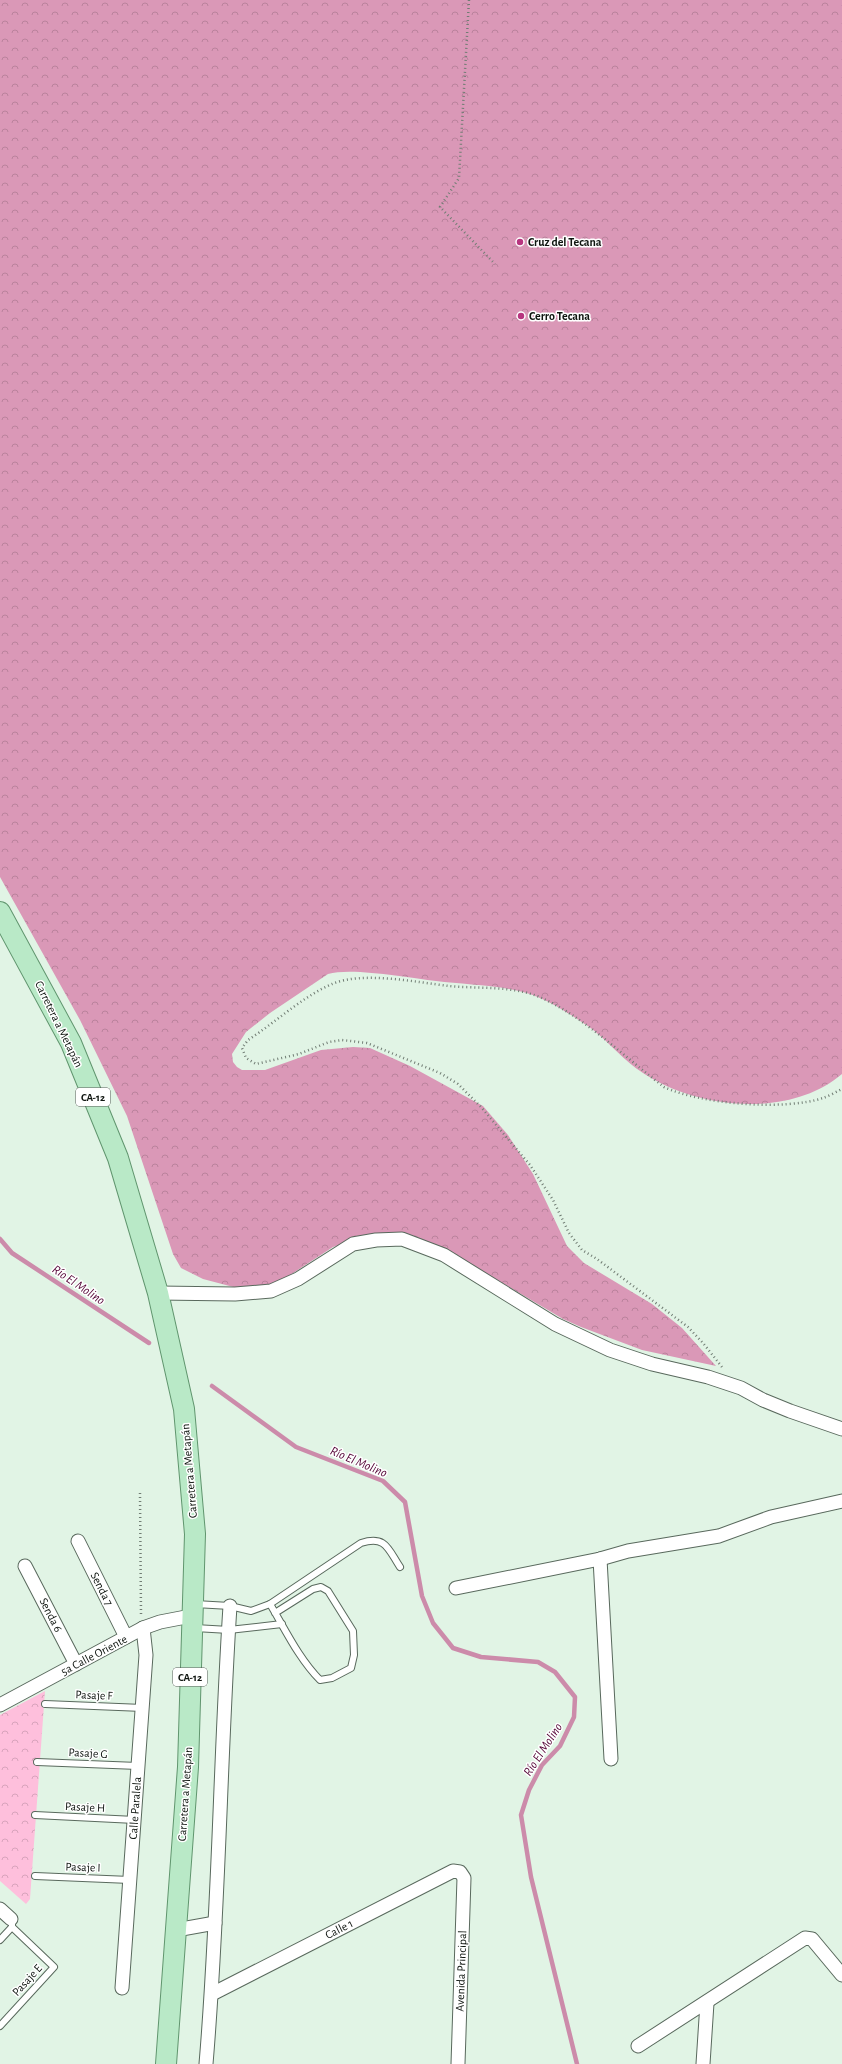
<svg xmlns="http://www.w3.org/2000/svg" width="842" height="2064" font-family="'Alegreya Sans',sans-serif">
	<defs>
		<pattern id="forest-crowns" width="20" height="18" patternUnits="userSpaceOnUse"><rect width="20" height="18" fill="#da98b7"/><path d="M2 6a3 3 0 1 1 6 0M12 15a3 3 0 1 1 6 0" fill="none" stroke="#ba829c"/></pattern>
		<pattern id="park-crowns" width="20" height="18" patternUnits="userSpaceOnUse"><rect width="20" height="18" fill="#febfdc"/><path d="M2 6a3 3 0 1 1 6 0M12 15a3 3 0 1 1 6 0" fill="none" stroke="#d8a3bc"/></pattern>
	</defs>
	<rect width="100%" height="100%" fill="#e1f4e5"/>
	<path fill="url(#forest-crowns)" d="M0,0H842V1074C789,1119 697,1109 643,1073C624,1061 610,1043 592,1029C579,1020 555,1004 540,998C512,985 467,985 436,981C409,978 352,967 328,974L270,1013L246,1032L232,1054L233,1062L237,1067L242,1070H265L321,1050L353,1047L370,1048L410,1066L483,1106L508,1135L533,1174L567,1246L584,1263L652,1304L682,1328L716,1366L642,1350L581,1327L563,1319L462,1259L420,1239H358L333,1247L287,1277L270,1285L241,1289L203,1279L181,1268L173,1254L127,1116L80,1020L0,877Z"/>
	<polygon fill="url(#park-crowns)" points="45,1691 30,1899 26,1904 0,1881 0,1715"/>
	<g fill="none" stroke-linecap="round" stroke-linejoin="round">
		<g stroke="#cc8baa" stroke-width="4.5">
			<polyline points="0,1239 12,1253 149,1343"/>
			<polyline points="212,1386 296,1447 383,1481 405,1502 422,1596 433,1623 453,1648 481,1657 538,1662 555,1672 575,1697 574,1717 560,1746 542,1765 529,1790 521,1815 531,1877 577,2064"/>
		</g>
		<g stroke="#59695d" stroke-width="8">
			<g id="lane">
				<path d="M195,1604L230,1606L251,1611L270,1604L361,1543C386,1535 388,1549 400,1567"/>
				<path d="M270,1604C285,1629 299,1659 320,1680L332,1678L351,1668L354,1655L353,1631L328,1591L321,1587L313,1589L275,1613"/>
				<polyline points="195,1628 229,1630 282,1624"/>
				<polyline points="45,1704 143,1708"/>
				<polyline points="37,1762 138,1766"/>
				<polyline points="35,1815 135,1820"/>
				<polyline points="35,1876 130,1880"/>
				<polyline points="0,1940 12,1927 12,1924"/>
				<polyline points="0,2026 54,1967 12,1927"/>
			</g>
		</g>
		<g stroke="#59695d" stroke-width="15">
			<g id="street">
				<polyline points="158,1293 235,1294 271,1291 298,1279 353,1244 376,1240 402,1239 444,1255 555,1324 610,1350 652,1364 708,1377 741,1388 763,1400 790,1411 842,1429"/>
				<polyline points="78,1541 126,1637"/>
				<polyline points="600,1559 611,1759"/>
				<polyline points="25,1566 76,1664"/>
				<polyline points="456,1588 600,1559 628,1551 719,1536 771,1517 842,1501"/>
				<polyline points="0,1705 143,1628 160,1622 191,1616"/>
				<polyline points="0,1909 11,1919"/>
				<polyline points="176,1930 215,1923"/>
				<polyline points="122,1988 146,1655 143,1628"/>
				<polyline points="212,1994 453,1871 460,1872 464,1878 458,2064"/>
				<polyline points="638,2046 805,1938 812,1939 842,1975"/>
				<path d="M206,2064C219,1911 220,1758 230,1606"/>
				<polyline points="703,2064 707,2003"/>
			</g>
		</g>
		<g stroke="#60956e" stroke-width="22">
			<polyline id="primary" points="0,912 71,1043 118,1158 158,1293 184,1409 195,1534 188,1767 166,2064"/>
		</g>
		<g stroke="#717d74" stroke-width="2.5" stroke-dasharray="1 3" stroke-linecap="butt">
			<polyline points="469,0 459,178 440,207 495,264"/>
			<path d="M722,1367L703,1343L688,1327L597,1259L582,1250L569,1233L553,1200L530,1165L481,1107L458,1084L440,1073L367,1043L342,1040L329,1042L299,1054L256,1064L246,1058L242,1048L248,1040C276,1022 302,997 332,984C363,971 415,982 449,986C480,989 515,985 544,999C585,1018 627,1059 664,1087C700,1104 784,1111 823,1098C829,1096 836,1092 842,1089"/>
			<polyline points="140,1493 141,1614"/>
		</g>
		<use href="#lane" stroke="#fff" stroke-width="6"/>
		<use href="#street" stroke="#fff" stroke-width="13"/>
		<use href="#primary" stroke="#b9e9c7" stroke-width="20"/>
	</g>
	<g fill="#b7357f" stroke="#fff" stroke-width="1.5">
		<circle cx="520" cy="242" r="4"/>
		<circle cx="521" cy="316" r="4"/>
	</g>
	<g text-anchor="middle" stroke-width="3" stroke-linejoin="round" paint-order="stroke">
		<g fill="#fff" stroke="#575b58" stroke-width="1">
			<rect x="76" y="1088" width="34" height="18" rx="3"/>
			<rect x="173" y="1668" width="34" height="18" rx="3"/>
		</g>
		<g font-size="11" font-weight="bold" fill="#0f1510">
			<text x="93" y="1101">CA-12</text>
			<text x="190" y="1681">CA-12</text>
		</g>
		<g font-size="12" font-weight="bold" fill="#0f1510" stroke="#fff" text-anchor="start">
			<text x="528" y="246">Cruz del Tecana</text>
			<text x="529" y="320">Cerro Tecana</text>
		</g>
		<g font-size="12" fill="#0f1510" stroke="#fff">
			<text transform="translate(59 1024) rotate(64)" y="4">Carretera a Metapán</text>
			<text transform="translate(189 1471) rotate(-95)" y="4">Carretera a Metapán</text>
			<text transform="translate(102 1589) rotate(63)" y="4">Senda 7</text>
			<text transform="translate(51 1615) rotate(63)" y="4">Senda 6</text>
			<text transform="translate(94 1655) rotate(-28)" y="4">5a Calle Oriente</text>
			<text transform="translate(94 1695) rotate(2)" y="4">Pasaje F</text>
			<text transform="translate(88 1753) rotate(3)" y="4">Pasaje G</text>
			<text transform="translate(185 1794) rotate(-86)" y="4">Carretera a Metapán</text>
			<text transform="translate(85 1807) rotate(3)" y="4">Pasaje H</text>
			<text transform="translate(135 1808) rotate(-86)" y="4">Calle Paralela</text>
			<text transform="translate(83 1867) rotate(2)" y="4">Pasaje I</text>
			<text transform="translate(339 1929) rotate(-27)" y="4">Calle 1</text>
			<text transform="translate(461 1971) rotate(-88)" y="4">Avenida Principal</text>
			<text transform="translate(27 1980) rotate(-48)" y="4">Pasaje E</text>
		</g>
		<g font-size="13" font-style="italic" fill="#540436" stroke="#fff">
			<text transform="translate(79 1284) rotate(34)" y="5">Río El Molino</text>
			<text transform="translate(359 1461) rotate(23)" y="5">Río El Molino</text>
			<text transform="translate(542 1749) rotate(-57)" y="5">Río El Molino</text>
		</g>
	</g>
</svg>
